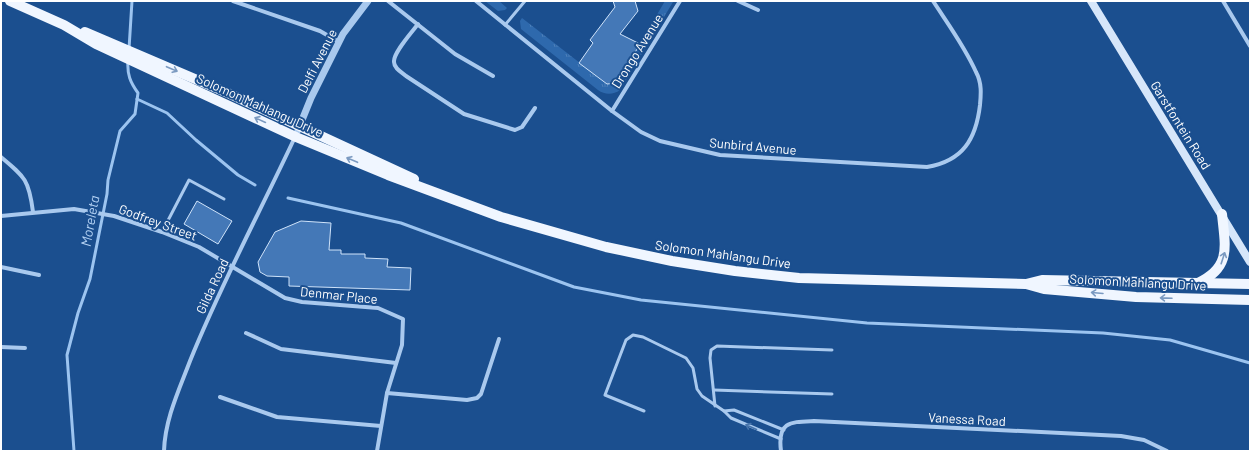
<svg xmlns="http://www.w3.org/2000/svg" width="1251" height="452" font-family="Barlow,sans-serif">
	<defs>
		<pattern id="grass-tufts" width="24" height="20" patternUnits="userSpaceOnUse"><rect width="24" height="20" fill="#2e69ad"/><path d="M3 7l-1-3M5 7V3M7 7l1-3M15 17l-1-3M17 17v-4M19 17l1-3" fill="none" stroke="#4d80b9"/></pattern>
	</defs>
	<rect width="100%" height="100%" fill="#1b4f8f"/>
	<g fill="url(#grass-tufts)">
		<polygon points="485,1 499,1 507,8 505,10 498,11"/>
		<path d="M665,1L673,2L620,90C613,95 605,95 598,90L521,29L520,21L522,18L607,84L617,83Z"/>
	</g>
	<g fill="none" stroke-linecap="round" stroke-linejoin="round">
		<g stroke="#9cc4f0" stroke-width="3">
			<polyline points="129,49 132,1"/>
			<polyline points="137,99 167,113 196,140 238,175 255,185"/>
			<polyline points="288,198 401,223 574,287 641,300 867,323 1103,333 1170,340 1250,363"/>
			<path d="M74,451L67,355L78,313L90,279L107,194L108,180L120,131L135,114L138,93C130,82 127,74 128,61"/>
		</g>
	</g>
	<g fill="#4478b7" stroke="#cfe3fa">
		<polygon points="613,1 635,1 638,11 620,34 640,44 617,83 607,84 579,63 593,43 590,40 615,7"/>
		<polygon points="197,201 232,221 218,244 184,224"/>
		<polygon points="301,221 331,223 329,250 341,250 341,254 365,254 365,258 388,259 387,267 411,268 410,290 289,286 289,277 267,276 260,272 258,262 275,232"/>
	</g>
	<g fill="none" stroke-linecap="round" stroke-linejoin="round">
		<g stroke="#a9c9ee" stroke-width="3">
			<polyline points="505,25 525,1"/>
			<polyline points="162,232 189,180 224,199"/>
			<polyline points="714,390 832,394"/>
			<polyline points="715,406 710,358 711,350 717,346 832,350"/>
			<polyline points="644,411 605,395 626,340 633,335 643,337 686,358 693,368 697,389 702,396 724,411 731,418 781,439"/>
			<polyline points="724,411 734,410 784,430"/>
		</g>
		<g stroke="#a9c9ee" stroke-width="4">
			<polyline points="233,1 320,31 339,42"/>
			<polyline points="388,1 455,54 493,76"/>
			<path d="M476,1L612,111L641,132L660,141L720,155L927,167C963,161 976,139 980,105C981,94 982,83 976,72C965,47 948,24 933,1"/>
			<polyline points="738,1 758,10"/>
			<polyline points="1223,1 1250,46"/>
			<path d="M418,24C412,32 393,53 394,62C394,68 401,72 406,76L464,114L515,130L522,127L535,108"/>
			<polyline points="612,111 680,1"/>
			<path d="M1,157C25,177 29,180 33,212"/>
			<polyline points="1,216 74,209 114,216 162,232 199,247 285,298 302,302 378,308 403,319 402,345 387,393 377,451"/>
			<polyline points="1,267 39,275"/>
			<polyline points="246,333 281,349 396,363"/>
			<polyline points="1,347 25,348"/>
			<polyline points="387,393 467,400 477,398 481,394 499,339"/>
			<polyline points="220,397 277,417 381,426"/>
			<path d="M164,451C165,419 179,390 190,361C221,284 260,212 295,137"/>
			<path d="M781,451C777,421 791,422 814,421L1121,436L1144,440L1167,451"/>
		</g>
		<polyline stroke="#a9c9ee" stroke-width="7" points="298,130 311,98 343,34 368,1"/>
		<polyline stroke="#d6e6fa" stroke-width="8" points="1091,1 1250,262"/>
		<g stroke="#f0f6ff" stroke-width="10">
			<polyline points="10,1 64,25 96,44 296,137 388,175 501,217 606,247 672,261 735,271 799,278 1026,284 1044,289 1136,297 1250,300"/>
			<polyline points="85,32 230,94 414,179"/>
			<path d="M1198,283C1232,267 1225,246 1222,214"/>
			<polyline points="1026,284 1042,280 1250,284"/>
		</g>
	</g>
	<defs><path id="oneway-shaft" d="M-6 0H5M1.5-3L5.5 0L1.5 3" fill="none" stroke-width="1.6" stroke-linecap="round" stroke-linejoin="round"/></defs>
	<g stroke="#7b9ac1">
		<use href="#oneway-shaft" transform="translate(172 69) rotate(23)"/>
		<use href="#oneway-shaft" transform="translate(260 120) rotate(-155)"/>
		<use href="#oneway-shaft" transform="translate(352 160) rotate(-157)"/>
		<use href="#oneway-shaft" transform="translate(1223 258) rotate(-72)"/>
		<use href="#oneway-shaft" transform="translate(1097 293) rotate(-175)"/>
		<use href="#oneway-shaft" transform="translate(1166 298) rotate(-178)"/>
	</g>
	<use stroke="#4674ac" href="#oneway-shaft" transform="translate(751 427) rotate(-156)"/>
	<g text-anchor="middle" stroke-width="4" stroke-linejoin="round" paint-order="stroke">
		<g font-size="13" fill="#fff" stroke="#1b4f8f">
			<text transform="translate(637 51) rotate(-58)" y="5">Drongo Avenue</text>
			<text transform="translate(317 61) rotate(-63)" y="5">Delfi Avenue</text>
			<text transform="translate(260 105) rotate(24)" y="5">Solomon Mahlangu Drive</text>
			<text transform="translate(1181 125) rotate(58)" y="5">Garstfontein Road</text>
			<text transform="translate(753 146) rotate(5)" y="5">Sunbird Avenue</text>
			<text transform="translate(158 222) rotate(20)" y="5">Godfrey Street</text>
			<text transform="translate(723 254) rotate(8)" y="5">Solomon Mahlangu Drive</text>
			<text transform="translate(1138 282) rotate(3)" y="5">Solomon Mahlangu Drive</text>
			<text transform="translate(212 286) rotate(-65)" y="5">Gilda Road</text>
			<text transform="translate(339 295) rotate(6)" y="5">Denmar Place</text>
			<text transform="translate(967 419) rotate(3)" y="5">Vanessa Road</text>
		</g>
		<g font-size="14" font-style="italic" fill="#b5d3f5" stroke="#1b4f8f">
			<text transform="translate(90 221) rotate(-80)" y="5">Moreleta</text>
		</g>
	</g>
	<rect width="1251" height="452" fill="none" stroke="#ffffff" stroke-width="4"/>
</svg>
